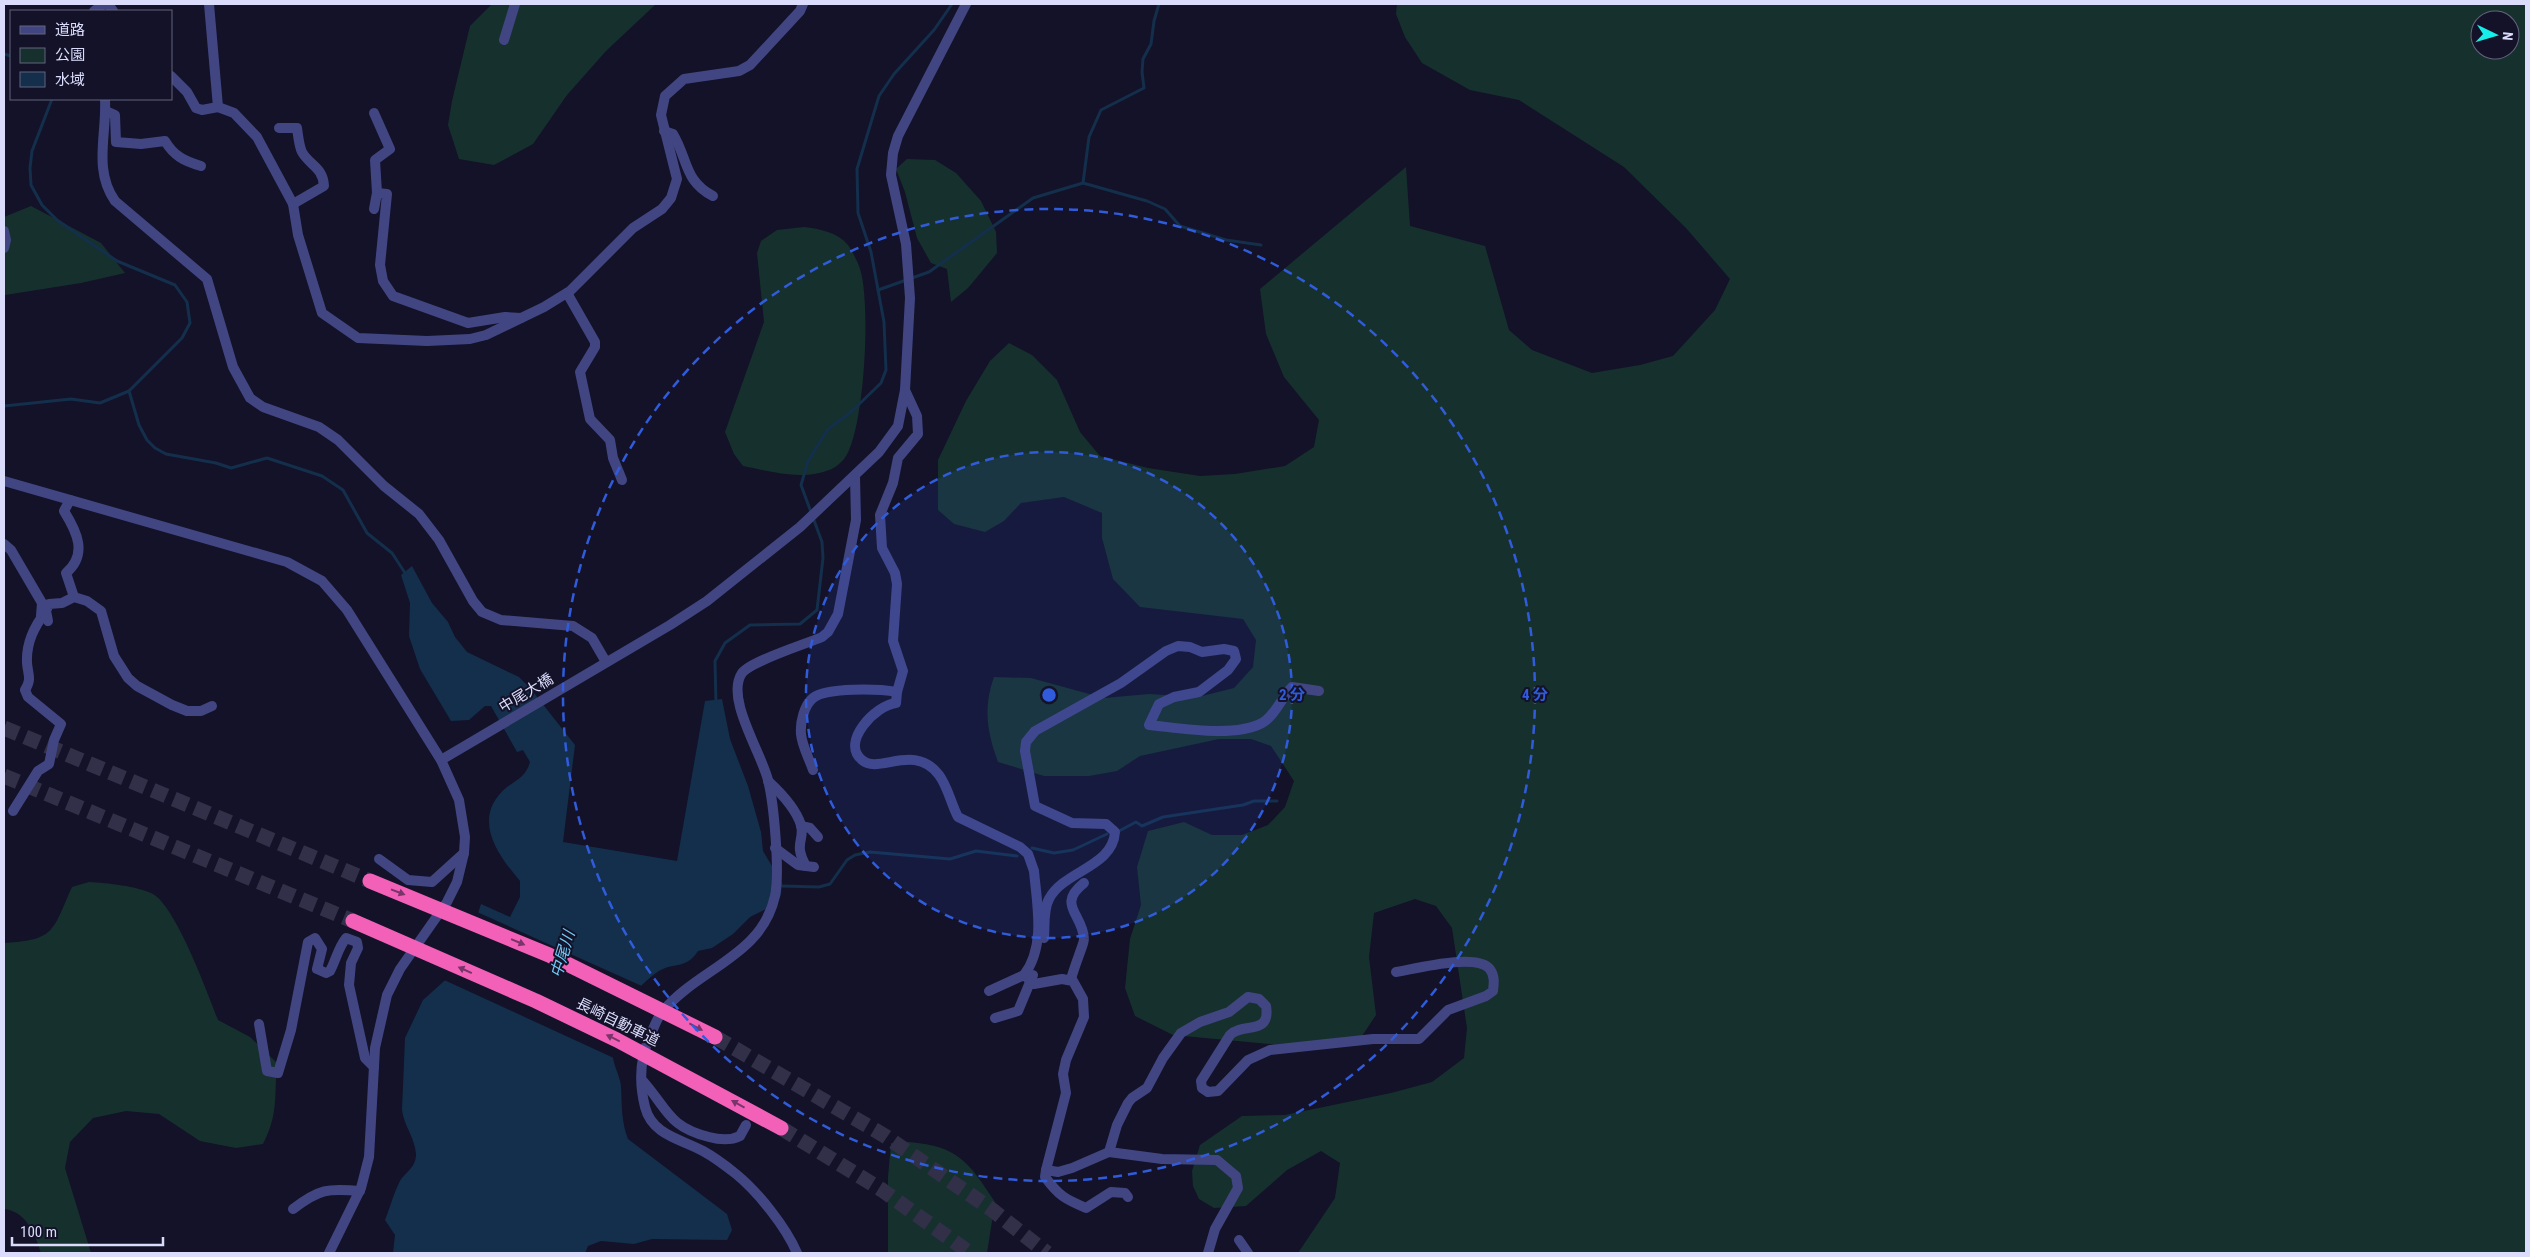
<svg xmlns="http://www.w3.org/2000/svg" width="2530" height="1257" font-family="'Roboto Condensed','Noto Sans JP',sans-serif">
	<rect width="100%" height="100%" fill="#131228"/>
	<g fill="#16312d" fill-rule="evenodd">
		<polygon points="492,4 656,4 606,51 567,95 533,144 494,165 459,159 448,125 452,101 470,26"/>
		<path d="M1397,4H2526V1253H1298L1335,1198L1340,1163L1321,1151L1287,1170L1246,1206L1214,1208L1199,1199L1193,1186L1192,1171L1200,1145L1242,1116L1285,1115L1391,1093L1432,1082L1464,1058L1467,1028L1452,928L1436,906L1415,899L1374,913L1369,957L1376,1015L1362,1036L1279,1045L1173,1035L1135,1016L1125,988L1130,939L1141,905L1137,867L1148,831L1184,822L1212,835H1242L1268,825L1285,807L1294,781L1271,746L1251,739H1219L1140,756L1117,771L1089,776H1044L998,762C987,732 983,708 994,677L1031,678L1104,698L1149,694L1198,697L1234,688L1253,667L1256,640L1243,619L1140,607L1113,579L1102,538V513L1064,497L1021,503L1004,521L985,532L954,524L938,510V460L966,401L990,361L1009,343L1032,355L1057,380L1080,432L1100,456L1148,468L1200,476L1235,474L1285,466L1314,447L1319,420L1284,377L1266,334L1260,289L1406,167L1410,226L1485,246L1509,330L1532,350L1592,373L1640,365L1673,356L1715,310L1730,279L1686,228L1624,167L1519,100L1470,90L1422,63L1405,37L1396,14ZM2480,20H2510V50H2480Z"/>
		<polygon points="907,159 935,160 956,173 981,201 996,232 997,253 968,288 951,302 947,269 931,263 917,238 905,192 896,169"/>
		<polygon points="31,206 101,243 125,273 81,283 5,295 4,217"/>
		<path d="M804,227C820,229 837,232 848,245C852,251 858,262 860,269C871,302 865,432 844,459C841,463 833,469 829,470C803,481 768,471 743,466L734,454L725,432L764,322L757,253L761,241L777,230Z"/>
		<path d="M89,882C107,883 137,886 153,894C176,907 208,994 218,1020L250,1037L277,1063C274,1095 279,1113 263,1144L236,1148L200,1141L159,1114L126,1111L93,1118L70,1142L65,1168L91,1253H41C35,1234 26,1211 4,1209V943C56,940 52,931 72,887Z"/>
		<path d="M909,1142C959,1146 969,1163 995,1202L987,1253H888V1177L891,1143Z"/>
	</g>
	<path fill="#132f4b" d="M412,566L432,603L448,622L455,637L467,652L519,677L530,688L575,745L563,842L677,861L705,701L722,699L730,739L748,786L761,832L763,851L782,883L781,895L776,904L750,917L733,934L712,948L698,951C685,971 672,961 656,973C628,994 610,1020 613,1057C614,1067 620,1076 621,1086C622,1105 621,1121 628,1139L727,1214L732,1230L727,1240L652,1239L634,1244L601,1241L588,1246L585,1253H393L395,1235L385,1220C390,1208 393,1195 399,1183C404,1172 416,1169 416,1154C415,1138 404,1126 402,1110L405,1038L423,1000L452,974L466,950L481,904L510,917L520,897V881C496,853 471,817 507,787C518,779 526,776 530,762L523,750L517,752L491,706H485L469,720L451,721L420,669L409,636L410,603L401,575Z"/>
	<polygon fill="#131228" points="477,912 644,987 636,993 616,1029 616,1059 442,979 450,972 464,949"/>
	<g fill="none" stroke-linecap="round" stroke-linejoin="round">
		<g stroke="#132f4b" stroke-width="3">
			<polyline points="4,54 11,56"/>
			<polyline points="1083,183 1089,137 1101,110 1144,88 1142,72 1143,59 1151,44 1154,21 1159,4"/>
			<polyline points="878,290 929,272 1033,198 1083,183 1147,201 1165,209 1180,226 1226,240 1261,245"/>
			<polyline points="129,391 139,425 147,440 155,448 166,454 216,463 231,468 267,458 322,476 343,490 367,533 392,553 407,576"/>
			<polyline points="4,406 71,399 100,403 129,391 182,338 190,323 187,302 175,285 117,261 57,220 42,205 31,185 30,168 32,151 52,99"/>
			<polyline points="716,704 715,661 725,643 750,625 800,624 817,610 823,558 822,542 801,485 808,461 828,429 851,412 881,383 886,370 884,322 871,252 858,213 857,169 879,96 894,74 934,30 952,4"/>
			<polyline points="1119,831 1136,822 1142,826 1163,817 1243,805 1254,801 1277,801"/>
			<polyline points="1032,848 1054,853 1073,850 1107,834"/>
			<polyline points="782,886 819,887 830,884 847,860 855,855 870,852 950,859 976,851 1017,856"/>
		</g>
		<g stroke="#313048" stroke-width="15" stroke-dasharray="15 8" stroke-linecap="butt">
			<polyline points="4,728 370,881"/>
			<polyline points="4,776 353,921"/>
			<polyline points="715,1037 885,1136 991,1209 1047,1253"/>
			<polyline points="781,1128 882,1190 970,1253"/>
		</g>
		<g stroke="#414683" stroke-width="10">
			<polyline points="209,4 218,107 234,113 257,137 293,204 298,235 322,313 358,338 427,341 470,339 486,335 544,307 570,291 633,228 662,209 671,198 677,179 661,115 665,96 684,79 739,71 750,65 800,11 803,4"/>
			<polyline points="504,40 515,4"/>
			<path d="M106,111L115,115L116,142L141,144L165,141C174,156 184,161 201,166"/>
			<polyline points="374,113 390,149 375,160 377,193 374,209"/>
			<path d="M279,128H297C298,135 299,146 302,152C309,165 323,167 324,186L293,204"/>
			<path d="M664,131L673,134C688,159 684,181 713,196"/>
			<polyline points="377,193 387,194 380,265 383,281 393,296 468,323 505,317 521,318"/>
			<polyline points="4,231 6,240 4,248"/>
			<polyline points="567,293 595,342 595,347 580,372 590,419 610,440 613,458 622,480"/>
			<path d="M905,390L917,416L918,434L898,458L893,483L880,515L882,548L895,573L897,584L893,641L903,671L897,692L896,703C876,705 840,742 862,760C879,775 914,742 939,775C948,787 951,804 958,817L1020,847L1028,854L1034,871C1037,905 1046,946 1024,975L1034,984L1062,979L1073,981L1083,999L1084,1017L1066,1060L1063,1074L1066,1093L1046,1170L1058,1172L1072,1168L1109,1152L1162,1159L1217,1160L1236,1176L1238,1188L1215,1229L1208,1253"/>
			<path d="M70,500L64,511C77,532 88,554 66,573L74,597"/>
			<polyline points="4,544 11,550 42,603 41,616"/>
			<polyline points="48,621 46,611 49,604 62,603 74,597 87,601 101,611 114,656 128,678 137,686 172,705 187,711 201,711 212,706"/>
			<path d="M813,770C809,758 802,746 801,734C800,723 804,705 813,698C827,687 879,689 897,692"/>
			<path d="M768,781C780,792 796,809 801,825C805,841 793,843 806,866L814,867"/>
			<path d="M13,811L38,771L49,764L54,740L61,724L28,697L25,690C32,679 28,675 27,663C26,643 34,627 46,611"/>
			<polyline points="801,826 810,828 818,837"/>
			<polyline points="775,848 798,865 806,866"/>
			<polyline points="379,859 408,880 432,882 464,853"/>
			<path d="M1044,938C1045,926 1043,910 1049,899C1063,871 1113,867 1115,832L1106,824L1072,823L1035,806L1025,751L1026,742L1035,731L1121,683L1166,651L1178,646L1190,647L1202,652L1224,649L1234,651L1236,659L1228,670L1199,692L1174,697L1159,704L1149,725C1180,728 1234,738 1262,723C1275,716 1282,697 1292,687L1319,691"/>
			<path d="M1071,980C1072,972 1085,941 1084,939C1083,914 1056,905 1084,883"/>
			<polyline points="989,991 1024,975"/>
			<polyline points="995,1018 1018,1011 1033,975"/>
			<path d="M259,1024L267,1071L278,1073L291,1030L308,942L315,938L322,949L317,969L326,973L330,971C336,960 338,948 346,938L357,942L358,948L351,963L349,985L365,1058L374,1067"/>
			<path d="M642,1080C668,1109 668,1127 709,1137C720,1140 730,1141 740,1136L746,1125"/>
			<path d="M1109,1152L1117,1125L1128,1103L1132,1098L1147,1088L1163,1058L1181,1033L1200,1022L1229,1012L1248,997L1259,999L1266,1006C1271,1036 1243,1022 1230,1035L1201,1081L1202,1088L1208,1092L1218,1091L1248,1060L1270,1050L1373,1039H1419L1448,1010L1486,996L1493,991C1494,983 1495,975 1489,968C1474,953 1415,969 1396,972"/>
			<path d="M1046,1170L1045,1177C1059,1196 1065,1199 1086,1208L1111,1192L1125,1193L1128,1197"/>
			<path d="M293,1209C319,1189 328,1188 360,1191"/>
			<polyline points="1239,1240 1248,1253"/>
			<path d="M797,1253C786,1227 758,1192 736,1174C726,1166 714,1157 703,1151C681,1139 652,1135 645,1107C639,1083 640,1058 650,1036C654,1028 657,1017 663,1011C699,968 762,956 775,896C780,872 774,804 768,780C761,752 725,698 742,673C751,661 806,644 822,637L828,632L838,614L856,520L855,476"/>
		</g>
		<g stroke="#414683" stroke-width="10">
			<polyline points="108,4 113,11"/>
			<polyline points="94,11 104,4"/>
			<polyline points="171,76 187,92 196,108 202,110 218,107"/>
			<path d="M105,99C107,134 93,170 115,201L207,279L233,367L250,398L263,407L319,427L338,440L384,486L419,514L439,540L473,601L482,612L501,620L573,626L592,638L606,662"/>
			<polyline points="4,481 287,562 322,581 347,610 441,760 459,800 465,837 464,853 457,882 447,902 400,969 387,995 375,1048 369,1157 361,1188 329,1253"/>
			<polyline points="441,760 670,625 707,601 800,527 879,452 898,426 905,390 910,298 906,244 891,175 893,153 898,136 966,4"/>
		</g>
		<g stroke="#f360b8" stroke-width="15">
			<polyline points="370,881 549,955 715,1037"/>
			<polyline points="353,921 536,1001 617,1040 781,1128"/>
		</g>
	</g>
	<defs><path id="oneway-solid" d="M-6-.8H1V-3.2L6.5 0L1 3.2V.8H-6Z" transform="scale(1.25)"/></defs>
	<g fill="#783569">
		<use href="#oneway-solid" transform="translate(398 892) rotate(21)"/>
		<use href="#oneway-solid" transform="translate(518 942) rotate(23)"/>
		<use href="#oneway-solid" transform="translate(465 970) rotate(-156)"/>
		<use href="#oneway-solid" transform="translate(696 1027) rotate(28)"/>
		<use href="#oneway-solid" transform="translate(613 1038) rotate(-154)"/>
		<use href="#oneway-solid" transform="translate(738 1104) rotate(-151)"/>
	</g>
	<circle cx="1049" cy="695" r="243" fill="#305cdc" fill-opacity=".12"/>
	<g fill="none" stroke="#305cdc" stroke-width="2.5" stroke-dasharray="9 6">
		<circle cx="1049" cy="695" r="243"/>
		<circle cx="1049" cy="695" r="486"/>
	</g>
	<g text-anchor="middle" stroke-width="4" stroke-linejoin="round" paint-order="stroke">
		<g font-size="15" fill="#dbdcfc" stroke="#131228">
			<text transform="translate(526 693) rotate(-31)" y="5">中尾大橋</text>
			<text transform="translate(618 1022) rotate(26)" y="5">長崎自動車道</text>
		</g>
		<g font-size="16" font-style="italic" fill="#71c8f4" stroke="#131228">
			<text transform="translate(562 954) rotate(-73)" y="6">中尾川</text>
		</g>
	</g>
	<circle cx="1049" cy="695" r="8" fill="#305cdc" stroke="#131228" stroke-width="2.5"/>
	<g font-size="15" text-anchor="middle" font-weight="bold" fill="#305cdc" stroke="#131228" stroke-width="4" stroke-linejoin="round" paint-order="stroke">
		<text x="1292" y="700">2 分</text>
		<text x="1535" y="700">4 分</text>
	</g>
	<rect width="2530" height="1257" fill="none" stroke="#dbdcfc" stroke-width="10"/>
	<rect x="10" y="10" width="162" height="90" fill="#131228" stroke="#63637d"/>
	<rect x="20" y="26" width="25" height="8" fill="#414683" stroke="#63637d"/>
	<text x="55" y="35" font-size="15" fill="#dbdcfc">道路</text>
	<rect x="20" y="48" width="25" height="15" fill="#16312d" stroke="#63637d"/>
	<text x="55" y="60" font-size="15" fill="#dbdcfc">公園</text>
	<rect x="20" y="72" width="25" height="15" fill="#132f4b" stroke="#63637d"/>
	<text x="55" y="85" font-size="15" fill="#dbdcfc">水域</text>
	<g transform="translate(2495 35) rotate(95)"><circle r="24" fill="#131228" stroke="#63637d"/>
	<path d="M0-4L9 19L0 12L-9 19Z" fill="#16eee9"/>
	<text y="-8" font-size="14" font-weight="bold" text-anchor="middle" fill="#dbdcfc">N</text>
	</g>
	<path d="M12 1237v8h151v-8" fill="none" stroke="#dbdcfc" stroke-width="2.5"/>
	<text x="20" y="1237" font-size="15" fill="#dbdcfc" stroke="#131228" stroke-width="4" paint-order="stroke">100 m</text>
</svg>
